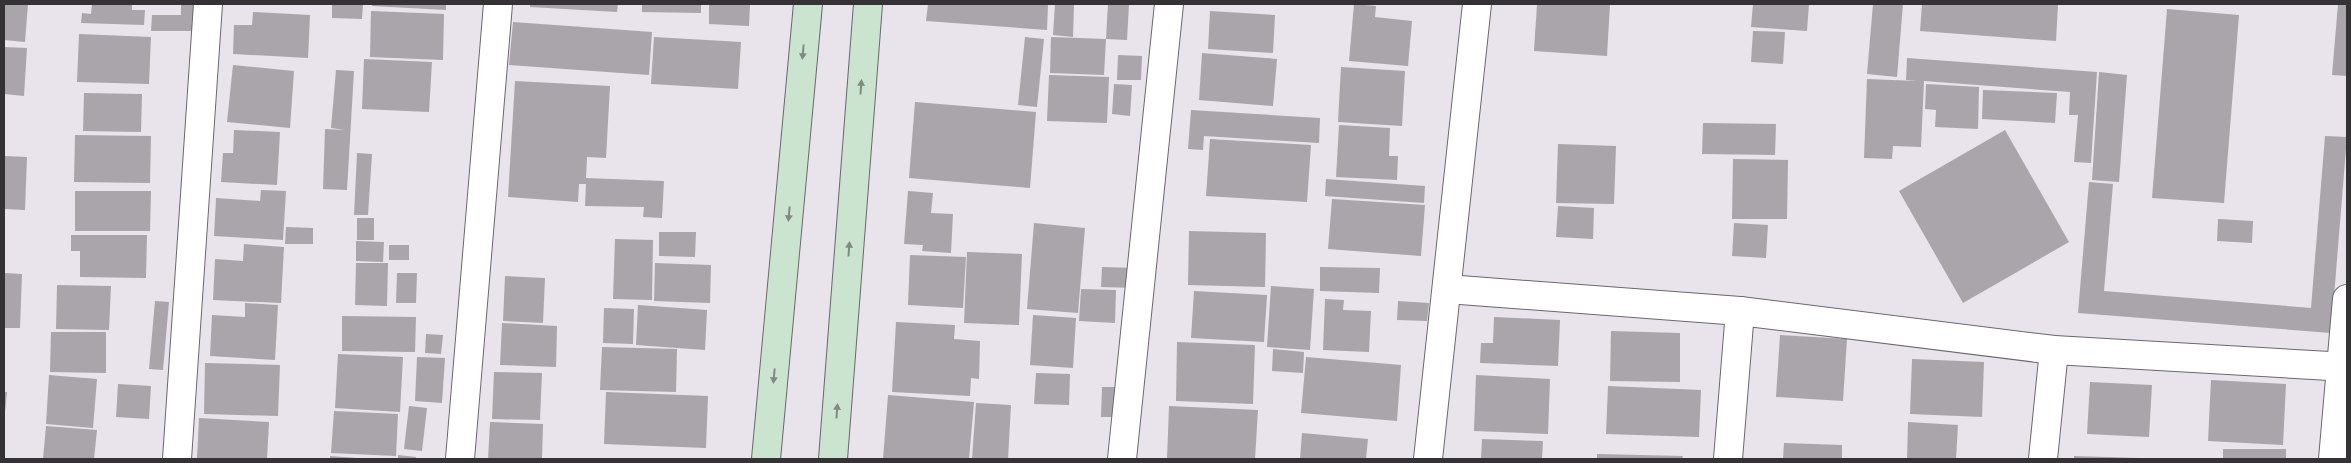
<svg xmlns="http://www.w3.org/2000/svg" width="2351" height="463" font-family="'Sofia Sans Condensed',sans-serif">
	<rect width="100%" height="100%" fill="#e9e3eb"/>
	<g fill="#aaa4ab">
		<polygon points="4,4 28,4 25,42 4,40"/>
		<polygon points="92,4 132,4 132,10 145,10 144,25 81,23 82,13 91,14"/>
		<polygon points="181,4 194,4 194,31 151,31 152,15 181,15"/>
		<polygon points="332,4 363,4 362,19 332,18"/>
		<polygon points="372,4 446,4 446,10 372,6"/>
		<polygon points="530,4 618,4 617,12 530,7"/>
		<polygon points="642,4 701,4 701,13 642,12"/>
		<polygon points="709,4 750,4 749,26 709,24"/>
		<polygon points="928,4 1048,5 1047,30 926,21"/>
		<polygon points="1055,4 1074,4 1073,37 1053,35"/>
		<polygon points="1108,4 1129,4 1127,40 1106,39"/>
		<polygon points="1354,4 1376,6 1375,17 1412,21 1408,66 1349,61"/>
		<polygon points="1537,4 1610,4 1607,56 1534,51"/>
		<polygon points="1753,4 1809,4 1807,31 1751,27"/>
		<polygon points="1873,4 1903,4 1897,77 1867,74"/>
		<polygon points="1922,4 2058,4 2056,41 1920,31"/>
		<polygon points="2338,4 2347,4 2347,76 2332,75"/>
		<polygon points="2167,9 2239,15 2224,203 2152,198"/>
		<polygon points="371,11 444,14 443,60 370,57"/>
		<polygon points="1210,11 1275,15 1273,53 1208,49"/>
		<polygon points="253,12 310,15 308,58 233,54 234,25 252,25"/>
		<polygon points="513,22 652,32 649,75 509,65"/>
		<polygon points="1753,31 1785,32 1783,64 1751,62"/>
		<polygon points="79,34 151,37 149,84 77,82"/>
		<polygon points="654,37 741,42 738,89 651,84"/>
		<polygon points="1025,37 1044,39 1037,107 1018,105"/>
		<polygon points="1051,37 1106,39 1104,75 1050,73"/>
		<polygon points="4,47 27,48 24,96 4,94"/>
		<polygon points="1202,53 1277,59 1273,106 1199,100"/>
		<polygon points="1118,55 1142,56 1141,80 1117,80"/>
		<polygon points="1907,58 2097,72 2091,163 2074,162 2078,115 2069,115 2070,92 1924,81 1921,147 1893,146 1892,159 1864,158 1867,79 1917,81 1906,80"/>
		<polygon points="364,59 432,62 429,112 362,109"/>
		<polygon points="233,65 294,71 290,128 227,122"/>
		<polygon points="1341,67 1405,71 1402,126 1338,122"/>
		<polygon points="336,70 354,71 347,190 323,189 325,129 345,130 331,128"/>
		<polygon points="2099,72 2127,75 2119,182 2092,180"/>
		<polygon points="1049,75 1109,77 1107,123 1047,121"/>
		<polygon points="515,81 610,86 606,158 587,157 586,178 664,181 662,218 643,217 644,207 585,206 586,184 579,184 578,202 508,197"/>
		<polygon points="1114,84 1132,85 1130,116 1112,114"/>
		<polygon points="1926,84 1979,87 1978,129 1935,127 1936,110 1925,109"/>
		<polygon points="1983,90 2057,93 2055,123 1982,119"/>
		<polygon points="84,93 142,94 141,132 83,131"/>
		<polygon points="915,102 1036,112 1030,188 909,178"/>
		<polygon points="1191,110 1320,118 1319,143 1204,136 1203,150 1188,149"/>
		<polygon points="1703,123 1776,124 1775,155 1702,154"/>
		<polygon points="1339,125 1390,128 1389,156 1398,156 1397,180 1336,177"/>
		<polygon points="234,130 280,132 277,185 221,182 223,153 233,153"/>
		<polygon points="2005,130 2069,242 1963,303 1899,191"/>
		<polygon points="75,135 151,136 150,183 74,182"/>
		<polygon points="2325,136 2347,137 2331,333 2078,313 2089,182 2113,184 2104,291 2311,308"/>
		<polygon points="1210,139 1311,145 1307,202 1206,196"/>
		<polygon points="1558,144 1616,146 1614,204 1556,203"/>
		<polygon points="357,153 372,154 368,215 354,215"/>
		<polygon points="4,156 27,157 25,210 4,209"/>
		<polygon points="1733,159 1788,160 1787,219 1732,219"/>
		<polygon points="1326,179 1425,186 1424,203 1325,196"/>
		<polygon points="261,190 286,191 283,240 214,236 216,198 260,201"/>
		<polygon points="75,191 151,191 150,231 75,231"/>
		<polygon points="908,191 933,193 931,213 953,214 951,253 922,251 923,245 904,244"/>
		<polygon points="1332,199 1425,205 1421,256 1328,249"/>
		<polygon points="1558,206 1594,208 1593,239 1556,237"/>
		<rect x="357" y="218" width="17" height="22"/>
		<polygon points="2218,219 2253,221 2252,243 2217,241"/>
		<polygon points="1034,223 1085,228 1078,313 1027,309"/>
		<polygon points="1734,223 1768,225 1766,258 1732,256"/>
		<polygon points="286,227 313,228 313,244 285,244"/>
		<polygon points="1189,231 1266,233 1265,287 1188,285"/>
		<polygon points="659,232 696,232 695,257 659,256"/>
		<polygon points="71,235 147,235 146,278 80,277 80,251 71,251"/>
		<polygon points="615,239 653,240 652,300 613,299"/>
		<polygon points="356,241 384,242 383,262 356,261"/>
		<polygon points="244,244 284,247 281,303 213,300 215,259 243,261"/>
		<rect x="389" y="245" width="20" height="15"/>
		<polygon points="967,252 1022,254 1019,325 964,323"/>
		<polygon points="910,255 966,257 963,308 908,305"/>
		<polygon points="356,263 388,263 387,306 355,305"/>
		<polygon points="655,263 711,265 710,303 654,301"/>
		<polygon points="1102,267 1137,268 1136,288 1101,287"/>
		<polygon points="1320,267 1380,268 1379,293 1320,291"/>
		<polygon points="4,273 22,274 20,328 4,328"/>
		<polygon points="397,273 417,273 416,303 396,303"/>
		<polygon points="505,276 545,278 543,323 503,321"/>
		<polygon points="57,285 111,286 109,330 56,329"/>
		<polygon points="1271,286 1314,289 1310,350 1267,347"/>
		<polygon points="1081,289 1116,290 1115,323 1079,321"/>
		<polygon points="1194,291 1267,295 1264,342 1191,338"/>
		<polygon points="1325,299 1344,300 1343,310 1371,311 1369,352 1323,350"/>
		<polygon points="155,301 169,302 163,370 149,369"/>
		<polygon points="1398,301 1429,303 1427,321 1397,320"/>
		<polygon points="245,303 278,305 275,360 210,356 212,315 245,317"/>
		<polygon points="638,305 707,310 705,350 636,345"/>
		<polygon points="604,308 634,309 633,344 603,343"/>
		<polygon points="1033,315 1076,318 1073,368 1030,365"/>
		<polygon points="342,316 416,317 415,352 342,351"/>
		<polygon points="1494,317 1560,320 1558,366 1480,363 1481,343 1493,343"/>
		<polygon points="896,322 955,325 954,339 980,341 979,379 971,378 970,396 892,392"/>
		<polygon points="502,323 557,326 556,367 500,365"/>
		<polygon points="1611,331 1680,333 1680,382 1610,381"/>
		<polygon points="51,332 106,332 106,373 50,372"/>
		<polygon points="426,334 443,335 441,354 425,353"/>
		<polygon points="1780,335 1847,339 1843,401 1776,397"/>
		<polygon points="1177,342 1255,345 1253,404 1176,401"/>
		<polygon points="602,347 677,349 676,392 600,390"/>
		<polygon points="1273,349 1304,352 1303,373 1272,371"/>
		<polygon points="338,354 403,357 400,412 335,408"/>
		<polygon points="417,357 445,358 442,403 415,401"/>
		<polygon points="1306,357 1401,365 1397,421 1301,413"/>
		<polygon points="1912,359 1984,362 1982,417 1910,414"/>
		<polygon points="205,363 280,365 278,416 204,414"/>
		<polygon points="494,372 542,373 540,420 492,419"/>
		<polygon points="1036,373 1070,374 1069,405 1034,404"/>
		<polygon points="49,375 97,379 93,428 46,424"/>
		<polygon points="1476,375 1550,379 1548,434 1474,431"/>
		<polygon points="2211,380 2286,384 2283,445 2208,441"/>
		<polygon points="2090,382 2152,385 2149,437 2087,434"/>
		<polygon points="118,384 151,386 149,419 116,417"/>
		<polygon points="1608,386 1701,390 1699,437 1606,434"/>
		<polygon points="1102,387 1118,387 1117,417 1101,417"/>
		<polygon points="4,392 7,392 5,412 4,412"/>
		<polygon points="606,392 708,396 706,448 604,444"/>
		<polygon points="888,395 974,402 969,459 883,459"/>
		<polygon points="976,403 1011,405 1008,459 972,459"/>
		<polygon points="409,406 427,408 422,451 404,449"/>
		<polygon points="1169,406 1258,410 1255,459 1167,459"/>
		<polygon points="334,411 398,414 396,456 331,453"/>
		<polygon points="199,418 269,422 267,459 197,459"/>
		<polygon points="490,422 543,424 542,459 488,459"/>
		<polygon points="1908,422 1958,425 1956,459 1907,459"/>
		<polygon points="46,426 97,430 94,459 43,459"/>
		<polygon points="1302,433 1368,439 1366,459 1300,459"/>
		<polygon points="1482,439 1543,441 1542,459 1481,459"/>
		<polygon points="1784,443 1842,445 1842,459 1783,459"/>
		<rect x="2223" y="449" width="63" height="10"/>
		<polygon points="1597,454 1683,456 1682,459 1597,459"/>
		<polygon points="398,455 416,457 416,459 398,459"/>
		<polygon points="330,456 357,458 357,459 330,459"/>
		<polygon points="2074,456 2139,458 2139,459 2074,459"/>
	</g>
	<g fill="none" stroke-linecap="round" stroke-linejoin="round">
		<g stroke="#6c676d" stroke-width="30">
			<g id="street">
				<polyline points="1447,289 1740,311 2054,350 2347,367"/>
				<polyline points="177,459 208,4"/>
				<polyline points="460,459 498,4"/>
				<polyline points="1122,459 1169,4"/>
				<polyline points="1428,459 1477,4"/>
				<polyline points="1728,459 1740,311"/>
				<polyline points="2043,459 2054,350"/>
				<polyline points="2333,459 2347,299"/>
			</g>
		</g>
		<g stroke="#6c676d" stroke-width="30">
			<g id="secondary">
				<polyline points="766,459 808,4"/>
				<polyline points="833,459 868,4"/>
			</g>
		</g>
		<use href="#street" stroke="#fff" stroke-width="28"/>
		<use href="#secondary" stroke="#cae4d0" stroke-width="28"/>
	</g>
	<defs><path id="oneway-solid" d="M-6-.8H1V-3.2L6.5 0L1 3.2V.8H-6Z" transform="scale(1.25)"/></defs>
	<g fill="#7f8b82">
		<use href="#oneway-solid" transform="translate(803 52) rotate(95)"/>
		<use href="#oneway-solid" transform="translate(861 87) rotate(-86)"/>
		<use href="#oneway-solid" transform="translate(789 214) rotate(95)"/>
		<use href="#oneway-solid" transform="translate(849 249) rotate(-86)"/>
		<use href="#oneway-solid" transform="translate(774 376) rotate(95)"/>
		<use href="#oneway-solid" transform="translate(837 411) rotate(-86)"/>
	</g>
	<rect width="2351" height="463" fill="none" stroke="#343234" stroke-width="10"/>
</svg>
